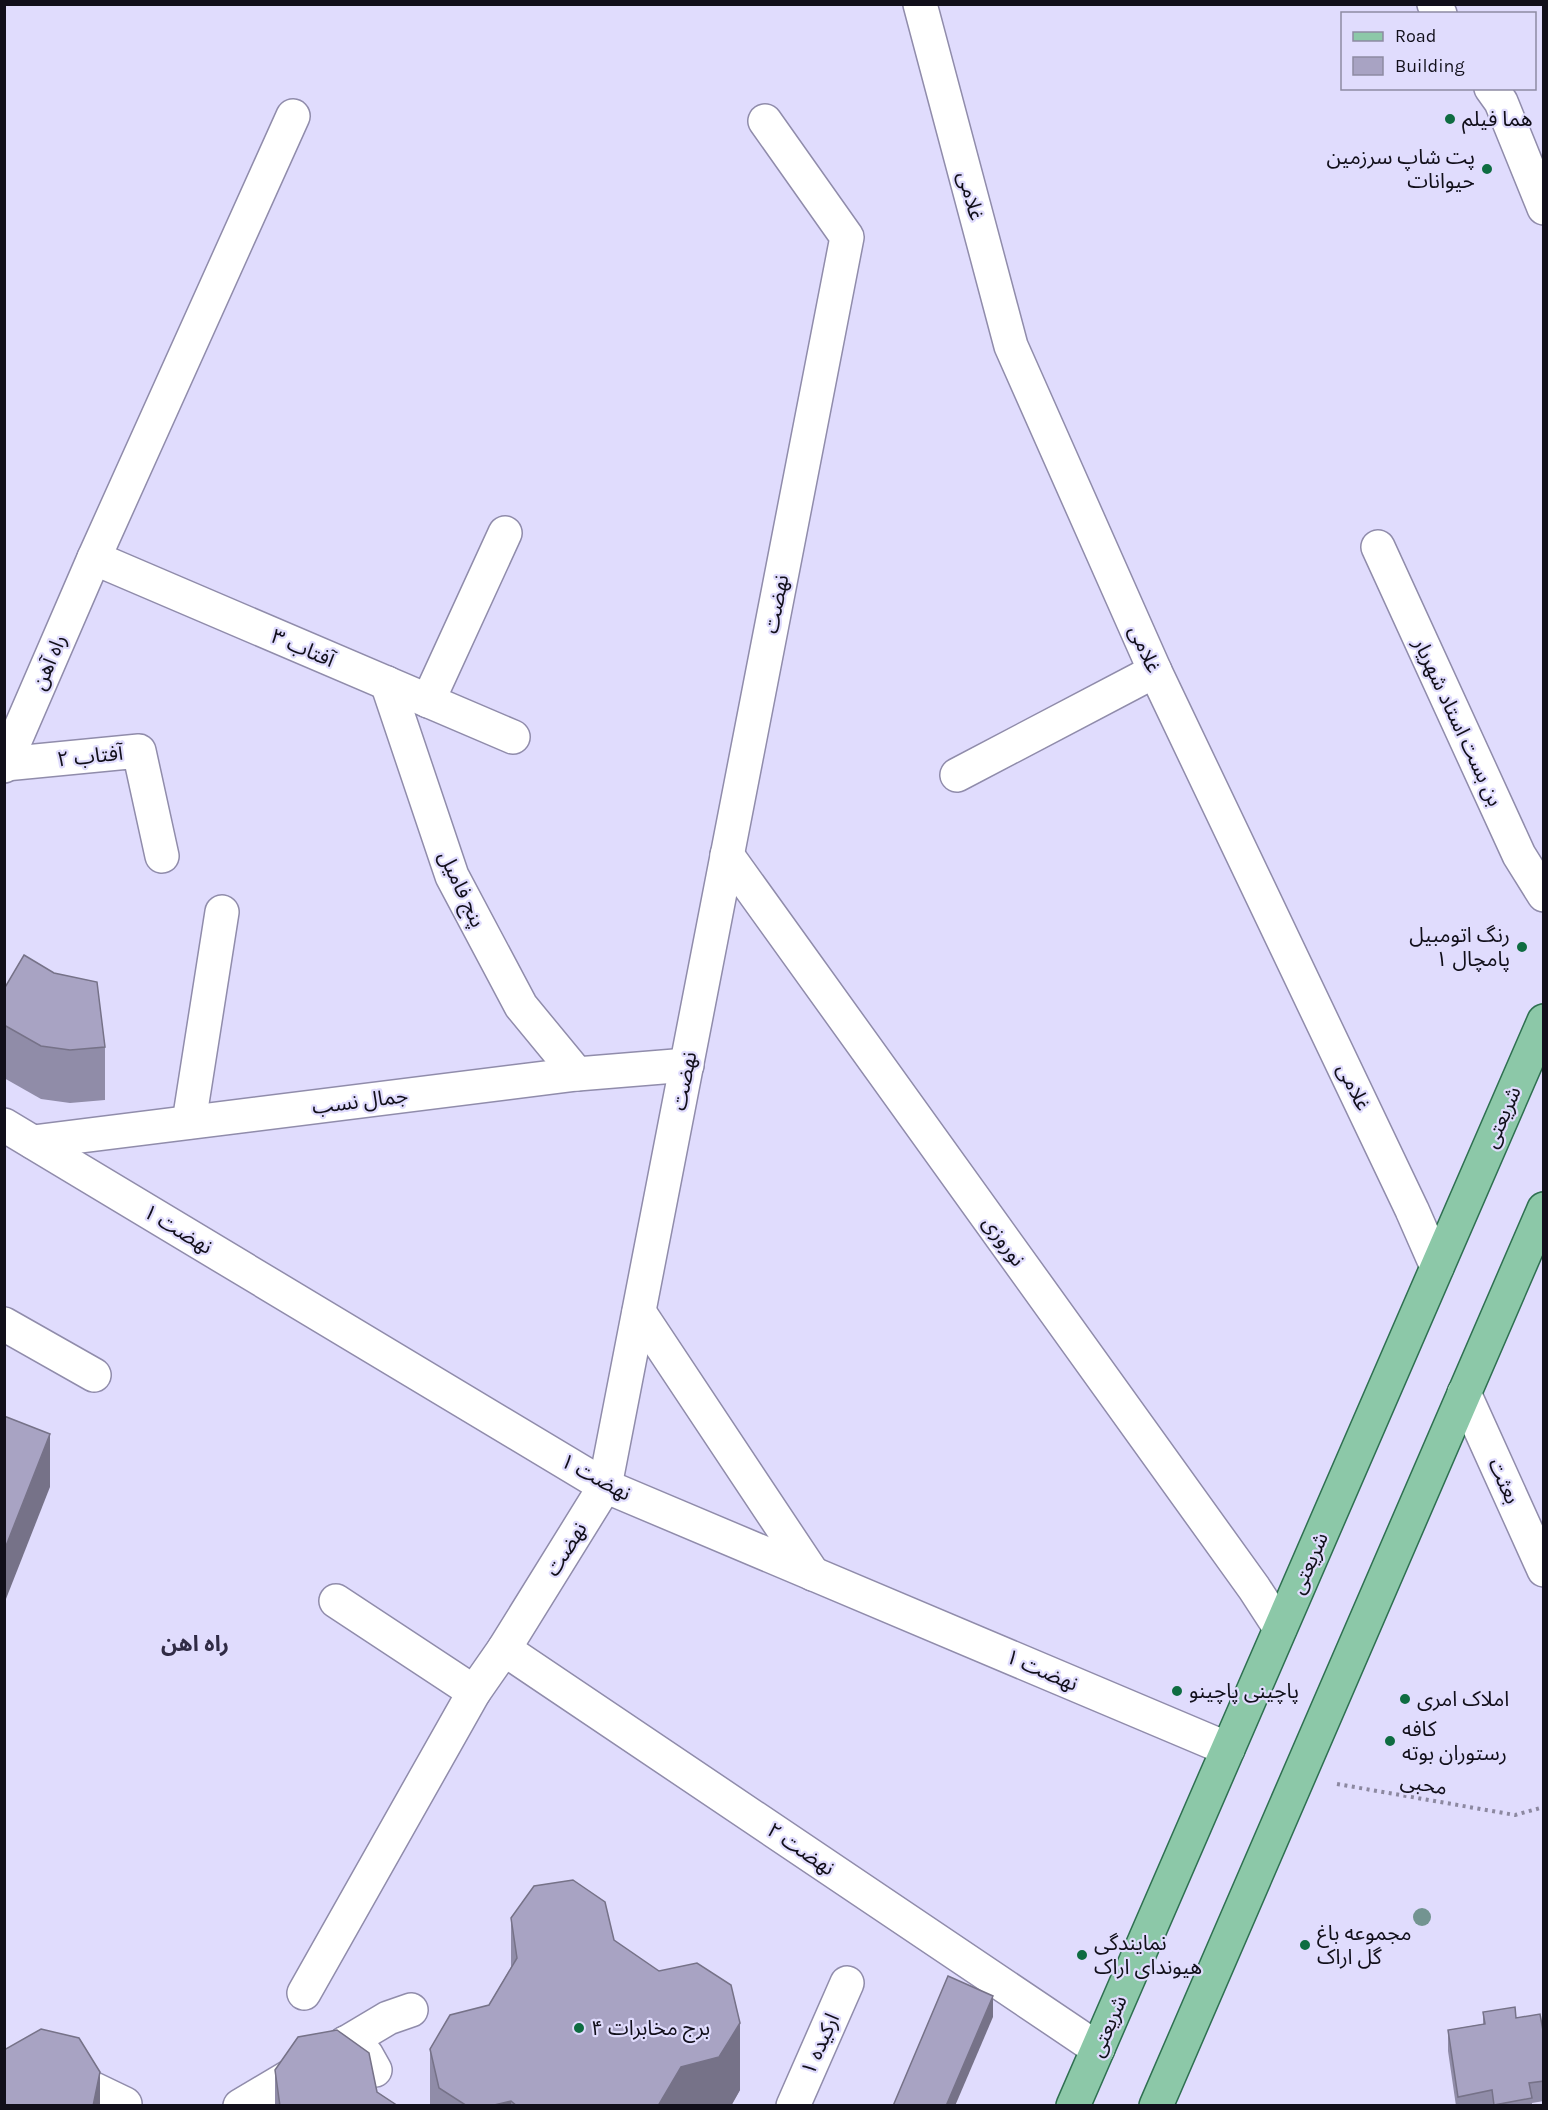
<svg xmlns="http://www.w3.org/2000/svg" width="1548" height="2110" font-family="Karla,'Noto Sans Arabic',sans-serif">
	<rect width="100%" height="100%" fill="#e0dcfd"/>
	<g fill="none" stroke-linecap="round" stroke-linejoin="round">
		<g stroke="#908cab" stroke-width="36">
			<g id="minor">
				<polyline points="920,4 1011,346 1155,671 1412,1210 1437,1267"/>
				<polyline points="1434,4 1440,14"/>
				<polyline points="1491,88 1501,102 1544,208"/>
				<polyline points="1378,547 1519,855 1544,895"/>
				<polyline points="94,558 513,737"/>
				<polyline points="387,683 452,876 521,1006 577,1074"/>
				<polyline points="428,701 505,533"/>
				<polyline points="5,764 139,751 162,856"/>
				<polyline points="4,766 94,558 293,116"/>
				<polyline points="957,775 1155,671"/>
				<polyline points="727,855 1254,1588 1280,1628"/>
				<polyline points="189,1122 222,912"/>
				<polyline points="4,1125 605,1486 1228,1749"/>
				<polyline points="33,1142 577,1074 687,1065"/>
				<polyline points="639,1312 813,1574"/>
				<polyline points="4,1324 94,1375"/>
				<polyline points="1464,1393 1544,1570"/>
				<polyline points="336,1601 474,1692"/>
				<polyline points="504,1649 1098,2049"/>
				<polyline points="304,1993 474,1692 504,1649 605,1486 847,237 765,121"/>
				<polyline points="345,2043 366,2054 375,2070"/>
				<polyline points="4,2073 75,2080 125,2104"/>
				<polyline points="240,2106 388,2018 411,2010"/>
				<polyline points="793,2106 847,1983"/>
			</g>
		</g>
		<g stroke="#2f7051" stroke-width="36">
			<g id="major">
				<polyline points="1073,2106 1544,1021"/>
				<polyline points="1156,2106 1544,1209"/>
			</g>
		</g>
		<polyline stroke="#8c88a0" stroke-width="4" stroke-dasharray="3 4.5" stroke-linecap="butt" points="1337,1784 1515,1815 1544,1807"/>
		<use href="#minor" stroke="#fff" stroke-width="33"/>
		<use href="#major" stroke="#8cc8a8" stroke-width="33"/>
	</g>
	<circle fill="#739491" cx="1422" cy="1917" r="9"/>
	<g fill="#908ca8">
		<polygon points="4,989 105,1047 105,1100 70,1103 41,1099 4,1078"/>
		<polygon points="1544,1846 1544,1881 1542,1877 1542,1847"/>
		<polygon points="511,1918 614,1940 740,2090 731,2106 430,2106 430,2049 489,2005 511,1967"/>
		<polygon points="1483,2012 1516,2018 1544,2036 1544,2101 1532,2103 1532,2106 1456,2106 1448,2051 1448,2030 1483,2024"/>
		<polygon points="275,2070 377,2092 398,2106 275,2106"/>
	</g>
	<g fill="#767288">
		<polygon points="50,1434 50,1487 4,1604 4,1551"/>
		<polygon points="993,1996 993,2017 955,2106 946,2106"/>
		<polygon points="740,2023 740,2090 731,2106 658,2106 681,2067"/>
		<polygon points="100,2072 100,2106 93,2106"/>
		<polygon points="511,2101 511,2106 490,2106"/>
	</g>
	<g fill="#a8a3c3" stroke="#767288" stroke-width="1.5">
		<polygon points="24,955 54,973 97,982 105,1047 70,1050 41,1046 4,1025 4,989"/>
		<polygon points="4,1416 50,1434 4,1551"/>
		<polygon points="573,1880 605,1902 614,1940 659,1971 697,1963 731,1985 740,2023 719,2057 681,2067 658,2106 517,2106 511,2101 490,2106 467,2106 439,2088 430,2049 450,2015 489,2005 517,1958 511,1918 534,1886"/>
		<polygon points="948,1976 993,1996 946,2106 893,2106"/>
		<polygon points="1515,2007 1516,2018 1540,2014 1544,2036 1544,2081 1529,2083 1532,2098 1494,2105 1492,2090 1458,2097 1448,2030 1485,2024 1483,2012"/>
		<polygon points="41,2029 79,2038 100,2072 93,2106 4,2106 4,2048 6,2049"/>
		<polygon points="337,2030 369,2053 377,2092 398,2106 280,2106 275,2070 298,2037"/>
	</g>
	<g fill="#0e6c41" stroke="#e0dcfd" stroke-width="2">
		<circle cx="1450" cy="119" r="6"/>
		<circle cx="1487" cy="169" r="6"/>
		<circle cx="1522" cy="947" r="6"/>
		<circle cx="1177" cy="1691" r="6"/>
		<circle cx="1405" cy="1699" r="6"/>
		<circle cx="1390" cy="1741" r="6"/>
		<circle cx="1305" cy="1945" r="6"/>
		<circle cx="1082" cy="1955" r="6"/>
		<circle cx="579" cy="2028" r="6"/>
	</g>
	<g text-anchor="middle" stroke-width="4.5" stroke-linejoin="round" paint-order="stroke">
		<g font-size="21" fill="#110f1a" stroke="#e0dcfd" text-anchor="start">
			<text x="1462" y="126">هما فیلم</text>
			<text x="1475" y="164" text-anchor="end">پت شاپ سرزمین<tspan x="1475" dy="24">حیوانات</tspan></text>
			<text x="1510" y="942" text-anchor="end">رنگ اتومبیل<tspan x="1510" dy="24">پامچال ۱</tspan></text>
			<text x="1189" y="1698">پاچینی پاچینو</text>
			<text x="1417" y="1706">املاک امری</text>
			<text x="1402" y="1736">کافه<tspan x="1402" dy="24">رستوران بوته</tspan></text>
			<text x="1317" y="1940">مجموعه باغ<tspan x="1317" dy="24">گل اراک</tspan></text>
			<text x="1094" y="1950">نمایندگی<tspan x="1094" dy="24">هیوندای اراک</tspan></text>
			<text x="591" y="2035">برج مخابرات ۴</text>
		</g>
		<g font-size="21" fill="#110f1a" stroke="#e0dcfd">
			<text transform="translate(971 196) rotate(75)" y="7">غلامی</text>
			<text transform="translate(776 604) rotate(-79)" y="7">نهضت</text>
			<text transform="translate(303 648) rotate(23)" y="7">آفتاب ۳</text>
			<text transform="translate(1145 649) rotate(66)" y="7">غلامی</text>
			<text transform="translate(49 662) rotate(-67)" y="7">راه آهن</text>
			<text transform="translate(1458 722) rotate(65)" y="7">بن بست استاد شهریار</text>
			<text transform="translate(90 756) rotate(-6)" y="7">آفتاب ۲</text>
			<text transform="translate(462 889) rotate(65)" y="7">پنج فامیل</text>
			<text transform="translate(684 1081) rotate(-79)" y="7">نهضت</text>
			<text transform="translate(1354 1087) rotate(64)" y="7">غلامی</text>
			<text transform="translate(360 1101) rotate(-7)" y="7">جمال نسب</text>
			<text transform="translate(1502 1117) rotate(-67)" y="7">شریعتی</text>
			<text transform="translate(178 1229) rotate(31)" y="7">نهضت ۱</text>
			<text transform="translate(1004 1241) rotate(54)" y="7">نوروزی</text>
			<text transform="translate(596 1477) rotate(28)" y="7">نهضت ۱</text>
			<text transform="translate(1504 1481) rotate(66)" y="7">بعثت</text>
			<text transform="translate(566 1549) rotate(-58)" y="7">نهضت</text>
			<text transform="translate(1309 1563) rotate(-66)" y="7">شریعتی</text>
			<text transform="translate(1042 1670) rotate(23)" y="7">نهضت ۱</text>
			<text transform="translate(1424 1784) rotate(10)" y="7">محبی</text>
			<text transform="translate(801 1849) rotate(34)" y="7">نهضت ۲</text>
			<text transform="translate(1108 2026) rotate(-67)" y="7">شریعتی</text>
			<text transform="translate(820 2044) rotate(-66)" y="7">ارکیده ۱</text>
		</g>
		<g font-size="22" font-weight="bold" fill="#302b45" stroke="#e0dcfd">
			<text x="195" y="1651">راه اهن</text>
		</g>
	</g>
	<rect width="1548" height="2110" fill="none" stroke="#110f1a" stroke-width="12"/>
	<rect x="1341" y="12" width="195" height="78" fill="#e0dcfd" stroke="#8d8aa2" stroke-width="1.5"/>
	<rect x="1353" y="32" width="30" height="9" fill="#8cc8a8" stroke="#8d8aa2" stroke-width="1.5"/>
	<text x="1395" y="42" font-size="18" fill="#110f1a">Road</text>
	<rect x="1353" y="57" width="30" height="18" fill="#a8a3c3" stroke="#8d8aa2" stroke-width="1.5"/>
	<text x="1395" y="72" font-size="18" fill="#110f1a">Building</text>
</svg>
